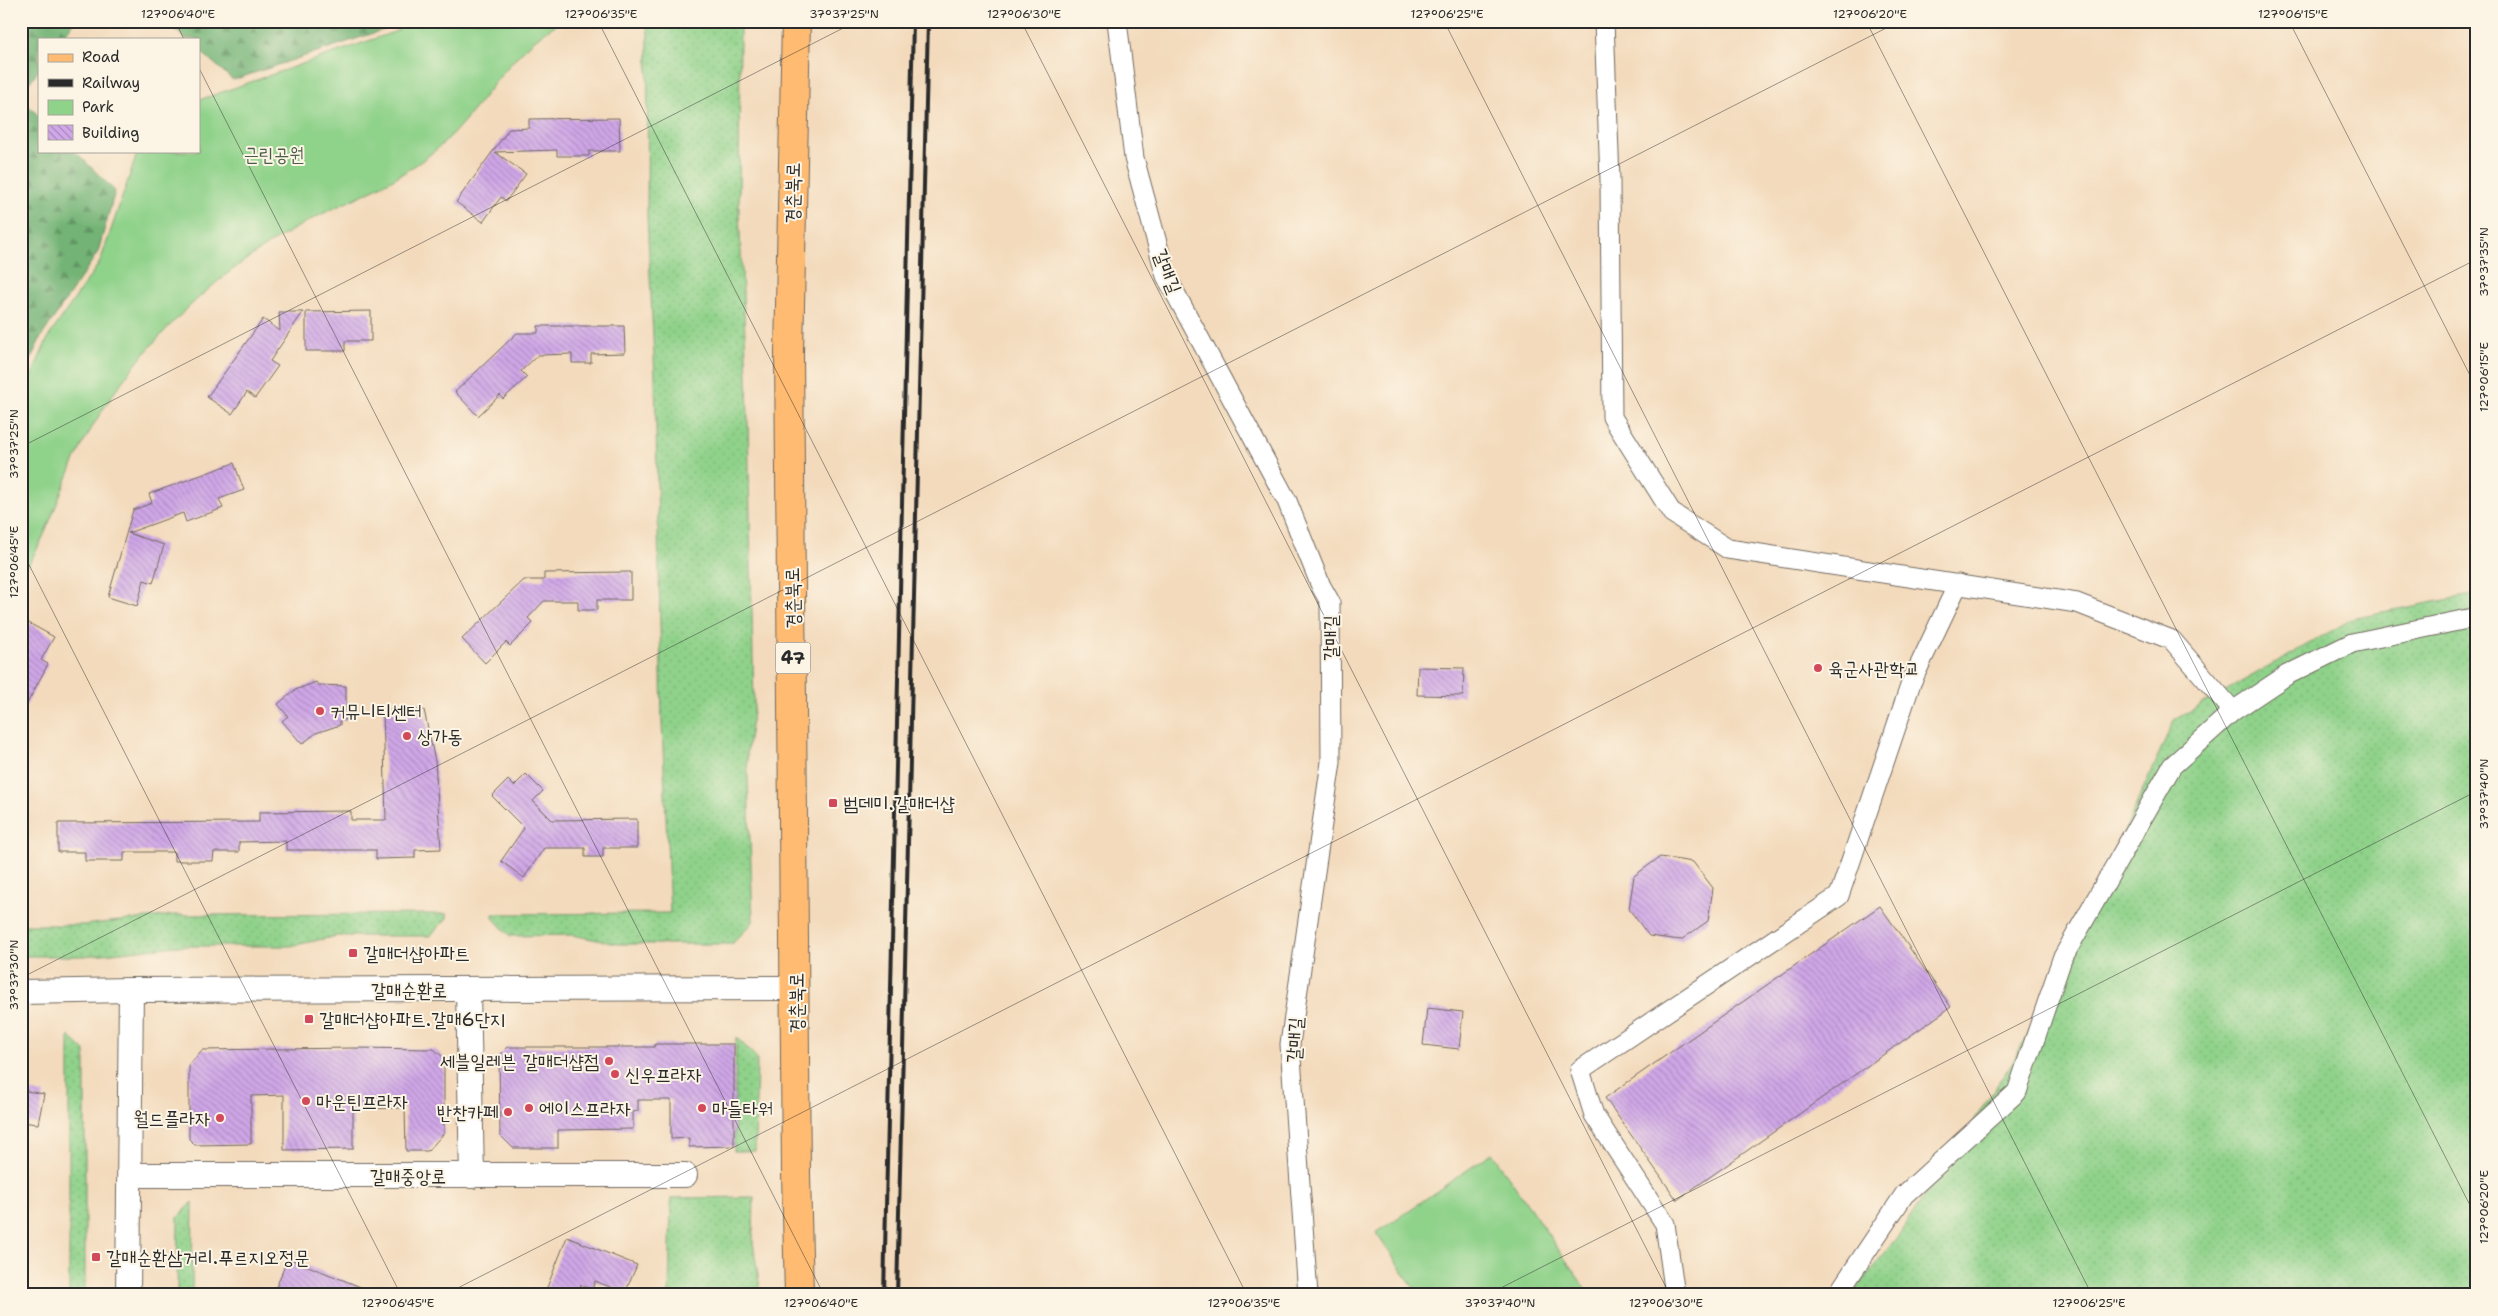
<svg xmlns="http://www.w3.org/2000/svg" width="2498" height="1316" font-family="'Shantell Sans','Poor Story',sans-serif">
	<defs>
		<pattern id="grass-dots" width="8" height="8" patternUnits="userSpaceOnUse" patternTransform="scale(1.25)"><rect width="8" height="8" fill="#8fd28a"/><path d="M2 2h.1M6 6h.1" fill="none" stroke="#7cb477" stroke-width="1.8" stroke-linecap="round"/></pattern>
		<pattern id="forest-firs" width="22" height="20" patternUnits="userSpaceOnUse" patternTransform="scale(1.25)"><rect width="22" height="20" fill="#73b476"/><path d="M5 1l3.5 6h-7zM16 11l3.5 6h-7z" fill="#5f9361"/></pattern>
		<pattern id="building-back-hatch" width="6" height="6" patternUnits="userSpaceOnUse" patternTransform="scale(1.25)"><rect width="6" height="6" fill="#d0a7e8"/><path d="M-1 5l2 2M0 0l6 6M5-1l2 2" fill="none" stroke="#a988bc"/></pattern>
	</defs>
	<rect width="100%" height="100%" fill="#fcf5e5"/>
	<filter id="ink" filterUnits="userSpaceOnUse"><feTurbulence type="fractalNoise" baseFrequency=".02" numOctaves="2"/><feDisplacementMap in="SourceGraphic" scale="10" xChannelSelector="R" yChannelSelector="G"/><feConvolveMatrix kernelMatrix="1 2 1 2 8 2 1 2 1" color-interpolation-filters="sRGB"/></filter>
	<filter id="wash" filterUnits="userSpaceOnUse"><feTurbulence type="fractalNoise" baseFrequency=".0096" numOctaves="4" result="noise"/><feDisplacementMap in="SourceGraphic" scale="20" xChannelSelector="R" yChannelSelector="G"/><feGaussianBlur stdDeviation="1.12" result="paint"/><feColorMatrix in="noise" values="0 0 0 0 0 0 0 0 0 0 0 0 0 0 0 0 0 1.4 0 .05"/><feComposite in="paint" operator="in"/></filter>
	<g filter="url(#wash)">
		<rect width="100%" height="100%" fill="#f3dabc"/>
		<g fill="url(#grass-dots)" stroke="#5d7e5a">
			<polygon points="648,21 740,21 739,213 747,375 754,706 747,753 753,922 732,944 618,944 572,935 510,936 493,918 493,914 670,913 662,723 655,378 647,215"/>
			<polygon points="2477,594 2477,1295 1852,1295 1898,1236 2017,1055 2071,950 2174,720 2356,617"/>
			<polygon points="447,914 447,918 430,936 337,936 291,946 177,946 84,956 21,956 24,925 83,925 175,915"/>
			<polygon points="69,1036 85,1051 85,1295 69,1295"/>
			<polygon points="736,1037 757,1058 755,1151 734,1151"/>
			<polygon points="754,1197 753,1242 761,1295 669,1295 671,1198"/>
			<polygon points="193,1202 192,1295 177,1295 178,1217"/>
		</g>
		<g fill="url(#forest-firs)" stroke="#4f7050">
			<polygon points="21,21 75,21 62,39 39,39 39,70 21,93"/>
			<polygon points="165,21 391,21 389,28 233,80 199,50 199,39 186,39"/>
			<polygon points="21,99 39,116 39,151 75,151 115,191 98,252 41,337 21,380"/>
		</g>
		<g fill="#8fd28a" stroke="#5d7e5a">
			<path d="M402,21H563C506,50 481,114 432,153C397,181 359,196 320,215C279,236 239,262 204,293C152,339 105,396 75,460C57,498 46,541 21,576V399L49,336L100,262L138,151H199V100L397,31Z"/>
			<polygon points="1492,1153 1590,1295 1419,1295 1376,1233"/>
		</g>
		<g id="blocks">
			<g fill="url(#building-back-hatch)">
				<polygon points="619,118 620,151 589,151 589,156 557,156 557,150 495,152 526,174 506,201 501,197 483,222 456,202 509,129 529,128 529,119"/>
				<polygon points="371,311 371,341 345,341 345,351 306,351 306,312"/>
				<polygon points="279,312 303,312 270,361 278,366 255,398 247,392 232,414 207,397 263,319 280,331"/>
				<polygon points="538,326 624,326 625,353 591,354 591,363 572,363 572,354 538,355 521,371 527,377 503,399 500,395 478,416 455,392 517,333 538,333"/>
				<polygon points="234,463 244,490 219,499 223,508 186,522 183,513 128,533 164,545 153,583 144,580 137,606 108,597 133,510 152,503 149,494"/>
				<polygon points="631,572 631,600 597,600 597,610 578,610 578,601 544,601 528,618 533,623 510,646 506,642 485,663 462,639 524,580 544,580 544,573"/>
				<polygon points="27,622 54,637 41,660 48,664 21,715 21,633"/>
				<polygon points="1418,667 1464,668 1463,696 1417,695"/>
				<polygon points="316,682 318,685 346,686 346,720 340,720 340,725 316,733 302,744 282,721 288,716 278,704 295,690"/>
				<polygon points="383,710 424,710 435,761 441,849 415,850 415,858 376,859 376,850 286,850 286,841 239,842 239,852 214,852 213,861 174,861 174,852 124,852 124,861 85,861 85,852 58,852 58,823 259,822 259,812 351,811 351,820 386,820"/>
				<polygon points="526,774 543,791 533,801 552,820 637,819 637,848 603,848 603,857 585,857 585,848 544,848 524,878 501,861 524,828 492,796 508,780 514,786"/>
				<polygon points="1660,857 1693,862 1713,888 1708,921 1681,940 1649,936 1629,909 1634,876"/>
				<polygon points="1880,906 1951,1007 1677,1200 1605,1098"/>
				<polygon points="1427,1008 1463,1012 1459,1049 1423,1045"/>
				<polygon points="655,1044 734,1044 734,1146 689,1147 689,1138 671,1139 671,1100 638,1100 638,1111 633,1112 633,1129 558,1130 558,1148 513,1148 500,1135 499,1056 508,1047 655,1047"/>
				<polygon points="353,1048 434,1049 444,1058 444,1133 428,1151 406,1151 405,1108 353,1109 353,1149 284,1150 284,1095 251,1096 251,1144 195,1145 189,1139 189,1065 202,1050"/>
				<polygon points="21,1090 44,1094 38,1124 21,1122"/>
				<polygon points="567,1237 637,1265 625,1293 595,1281 592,1290 581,1285 577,1295 544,1295"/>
				<polygon points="288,1258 378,1294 378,1295 273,1295"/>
			</g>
		</g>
	</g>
	<g filter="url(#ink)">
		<use href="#blocks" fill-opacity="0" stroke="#71685e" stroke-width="1"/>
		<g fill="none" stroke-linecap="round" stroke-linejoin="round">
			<g stroke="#71685e" stroke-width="21">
				<g id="minor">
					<polyline points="1117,21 1134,158 1166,276 1287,501 1321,586 1330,602 1331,762 1290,1044 1308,1295"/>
					<polyline points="1604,21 1610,180 1612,417 1672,513 1728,549 2077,603 2172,640 2233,711"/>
					<polyline points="1675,1295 1665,1224 1594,1115 1580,1070 1839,896 1911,683 1958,584"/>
					<polyline points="1837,1295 1904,1195 2017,1092 2062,959 2172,766 2233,711 2287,675 2352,643 2477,617"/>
				</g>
			</g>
			<g stroke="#71685e" stroke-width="26">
				<g id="tertiary">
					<polyline points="468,990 472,1176"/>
					<polyline points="21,992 131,990 796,988"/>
					<polyline points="130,1175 685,1175"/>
					<polyline points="128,1295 131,990"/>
				</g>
			</g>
			<g stroke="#71685e" stroke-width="30">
				<polyline id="primary" points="796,21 789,353 796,1174 799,1295"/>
			</g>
			<use href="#minor" stroke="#fff" stroke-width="19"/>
			<use href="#tertiary" stroke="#fff" stroke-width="24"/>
			<use href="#primary" stroke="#ffbb71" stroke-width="28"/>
			<g stroke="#2b2b2b" stroke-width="4">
				<polyline points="884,1295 913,21"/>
				<polyline points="897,1295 928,21"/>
			</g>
		</g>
	</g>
	<path fill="none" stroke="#2b2b2b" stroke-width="1" stroke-opacity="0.45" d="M175,21L184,39M598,21L1247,1295M1021,21L1670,1295M1444,21L2092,1295M1866,21L2477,1219M2289,21L2477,389M199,68L824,1295M21,447L857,21M21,549L401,1295M21,978L1900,21M444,1295L2477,259M1487,1295L2477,791"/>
	<g fill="#d1495b" stroke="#fcf5e5" stroke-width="2">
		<circle cx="1818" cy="668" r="5"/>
		<circle cx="320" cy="711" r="5"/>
		<circle cx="407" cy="736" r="5"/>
		<rect x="828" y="798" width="10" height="10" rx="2.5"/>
		<rect x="348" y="948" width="10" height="10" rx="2.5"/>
		<rect x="304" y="1014" width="10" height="10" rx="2.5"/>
		<circle cx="609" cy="1061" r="5"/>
		<circle cx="615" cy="1074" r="5"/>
		<circle cx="306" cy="1101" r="5"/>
		<circle cx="529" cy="1108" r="5"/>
		<circle cx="702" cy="1108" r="5"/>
		<circle cx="508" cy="1112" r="5"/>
		<circle cx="220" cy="1118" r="5"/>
		<rect x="91" y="1252" width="10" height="10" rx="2.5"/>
	</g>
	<g text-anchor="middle" stroke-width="4" stroke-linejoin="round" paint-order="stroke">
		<rect fill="#fcf5e5" stroke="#6a6863" stroke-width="1" x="775.5" y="642.5" width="35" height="31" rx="4"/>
		<g font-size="18" font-weight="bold" fill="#2b2b2b">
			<text x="793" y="664">47</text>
		</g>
		<g font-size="19" fill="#495d48" stroke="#fcf5e5">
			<text x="274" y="161">근린공원</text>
		</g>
		<g font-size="19" fill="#2b2b2b" stroke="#fcf5e5">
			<text transform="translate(792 193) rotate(-89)" y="7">경춘북로</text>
			<text transform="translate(1168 271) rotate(69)" y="7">갈매길</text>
			<text transform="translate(792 598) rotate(-91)" y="7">경춘북로</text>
			<text transform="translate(1330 638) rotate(-90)" y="7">갈매길</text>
			<text x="409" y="997">갈매순환로</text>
			<text transform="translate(796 1003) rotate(-90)" y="7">경춘북로</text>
			<text transform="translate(1294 1040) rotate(-87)" y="7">갈매길</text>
			<text x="408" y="1183">갈매중앙로</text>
		</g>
		<g font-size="19" fill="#2b2b2b" stroke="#fcf5e5" text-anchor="start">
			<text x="1828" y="675">육군사관학교</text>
			<text x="330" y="718">커뮤니티센터</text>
			<text x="417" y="743">상가동</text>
			<text x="843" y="810">범데미.갈매더샵</text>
			<text x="363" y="960">갈매더샵아파트</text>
			<text x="319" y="1026">갈매더샵아파트.갈매6단지</text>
			<text x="599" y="1068" text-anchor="end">세블일레븐 갈매더샵점</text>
			<text x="625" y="1081">신우프라자</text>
			<text x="316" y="1108">마운틴프라자</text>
			<text x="539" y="1115">에이스프라자</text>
			<text x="712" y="1115">마들타워</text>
			<text x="498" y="1119" text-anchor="end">반찬카페</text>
			<text x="210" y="1125" text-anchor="end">월드플라자</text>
			<text x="106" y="1264">갈매순환삼거리.푸르지오정문</text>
		</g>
	</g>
	<rect width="2498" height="1316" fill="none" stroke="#fcf5e5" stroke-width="55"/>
	<rect x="38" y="38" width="162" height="115" fill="#fcf5e5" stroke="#a8a49b"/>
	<rect x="48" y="54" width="25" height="8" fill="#ffbb71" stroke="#a8a49b"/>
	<text x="82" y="62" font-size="15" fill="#2b2b2b">Road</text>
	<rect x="48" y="79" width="25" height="8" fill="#2b2b2b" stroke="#a8a49b"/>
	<text x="82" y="88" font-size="15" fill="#2b2b2b">Railway</text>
	<rect x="48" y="100" width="25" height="15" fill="#8fd28a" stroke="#a8a49b"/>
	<text x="82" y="112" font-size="15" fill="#2b2b2b">Park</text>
	<rect x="48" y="125" width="25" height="15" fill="url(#building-back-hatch)" stroke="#a8a49b"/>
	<text x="82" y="138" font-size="15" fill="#2b2b2b">Building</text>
	<rect x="28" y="28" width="2442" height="1260" fill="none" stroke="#2b2b2b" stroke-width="2"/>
	<g font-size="12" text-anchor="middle" fill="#2b2b2b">
		<text x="178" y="18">127°06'40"E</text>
		<text x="601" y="18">127°06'35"E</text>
		<text x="844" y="18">37°37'25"N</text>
		<text x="1024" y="18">127°06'30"E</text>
		<text x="1447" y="18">127°06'25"E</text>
		<text x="1870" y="18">127°06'20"E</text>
		<text x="2293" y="18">127°06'15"E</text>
		<text transform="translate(2484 262) rotate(-90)" y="4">37°37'35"N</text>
		<text transform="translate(2484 377) rotate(-90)" y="4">127°06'15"E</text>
		<text transform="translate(14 444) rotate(-90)" y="4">37°37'25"N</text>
		<text transform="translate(14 562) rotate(-90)" y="4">127°06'45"E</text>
		<text transform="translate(2484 794) rotate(-90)" y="4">37°37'40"N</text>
		<text transform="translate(14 975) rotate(-90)" y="4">37°37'30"N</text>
		<text transform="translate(2484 1207) rotate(-90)" y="4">127°06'20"E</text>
		<text x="398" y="1307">127°06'45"E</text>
		<text x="821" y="1307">127°06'40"E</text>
		<text x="1244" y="1307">127°06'35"E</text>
		<text x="1500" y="1307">37°37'40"N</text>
		<text x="1666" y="1307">127°06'30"E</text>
		<text x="2089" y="1307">127°06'25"E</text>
	</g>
</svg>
